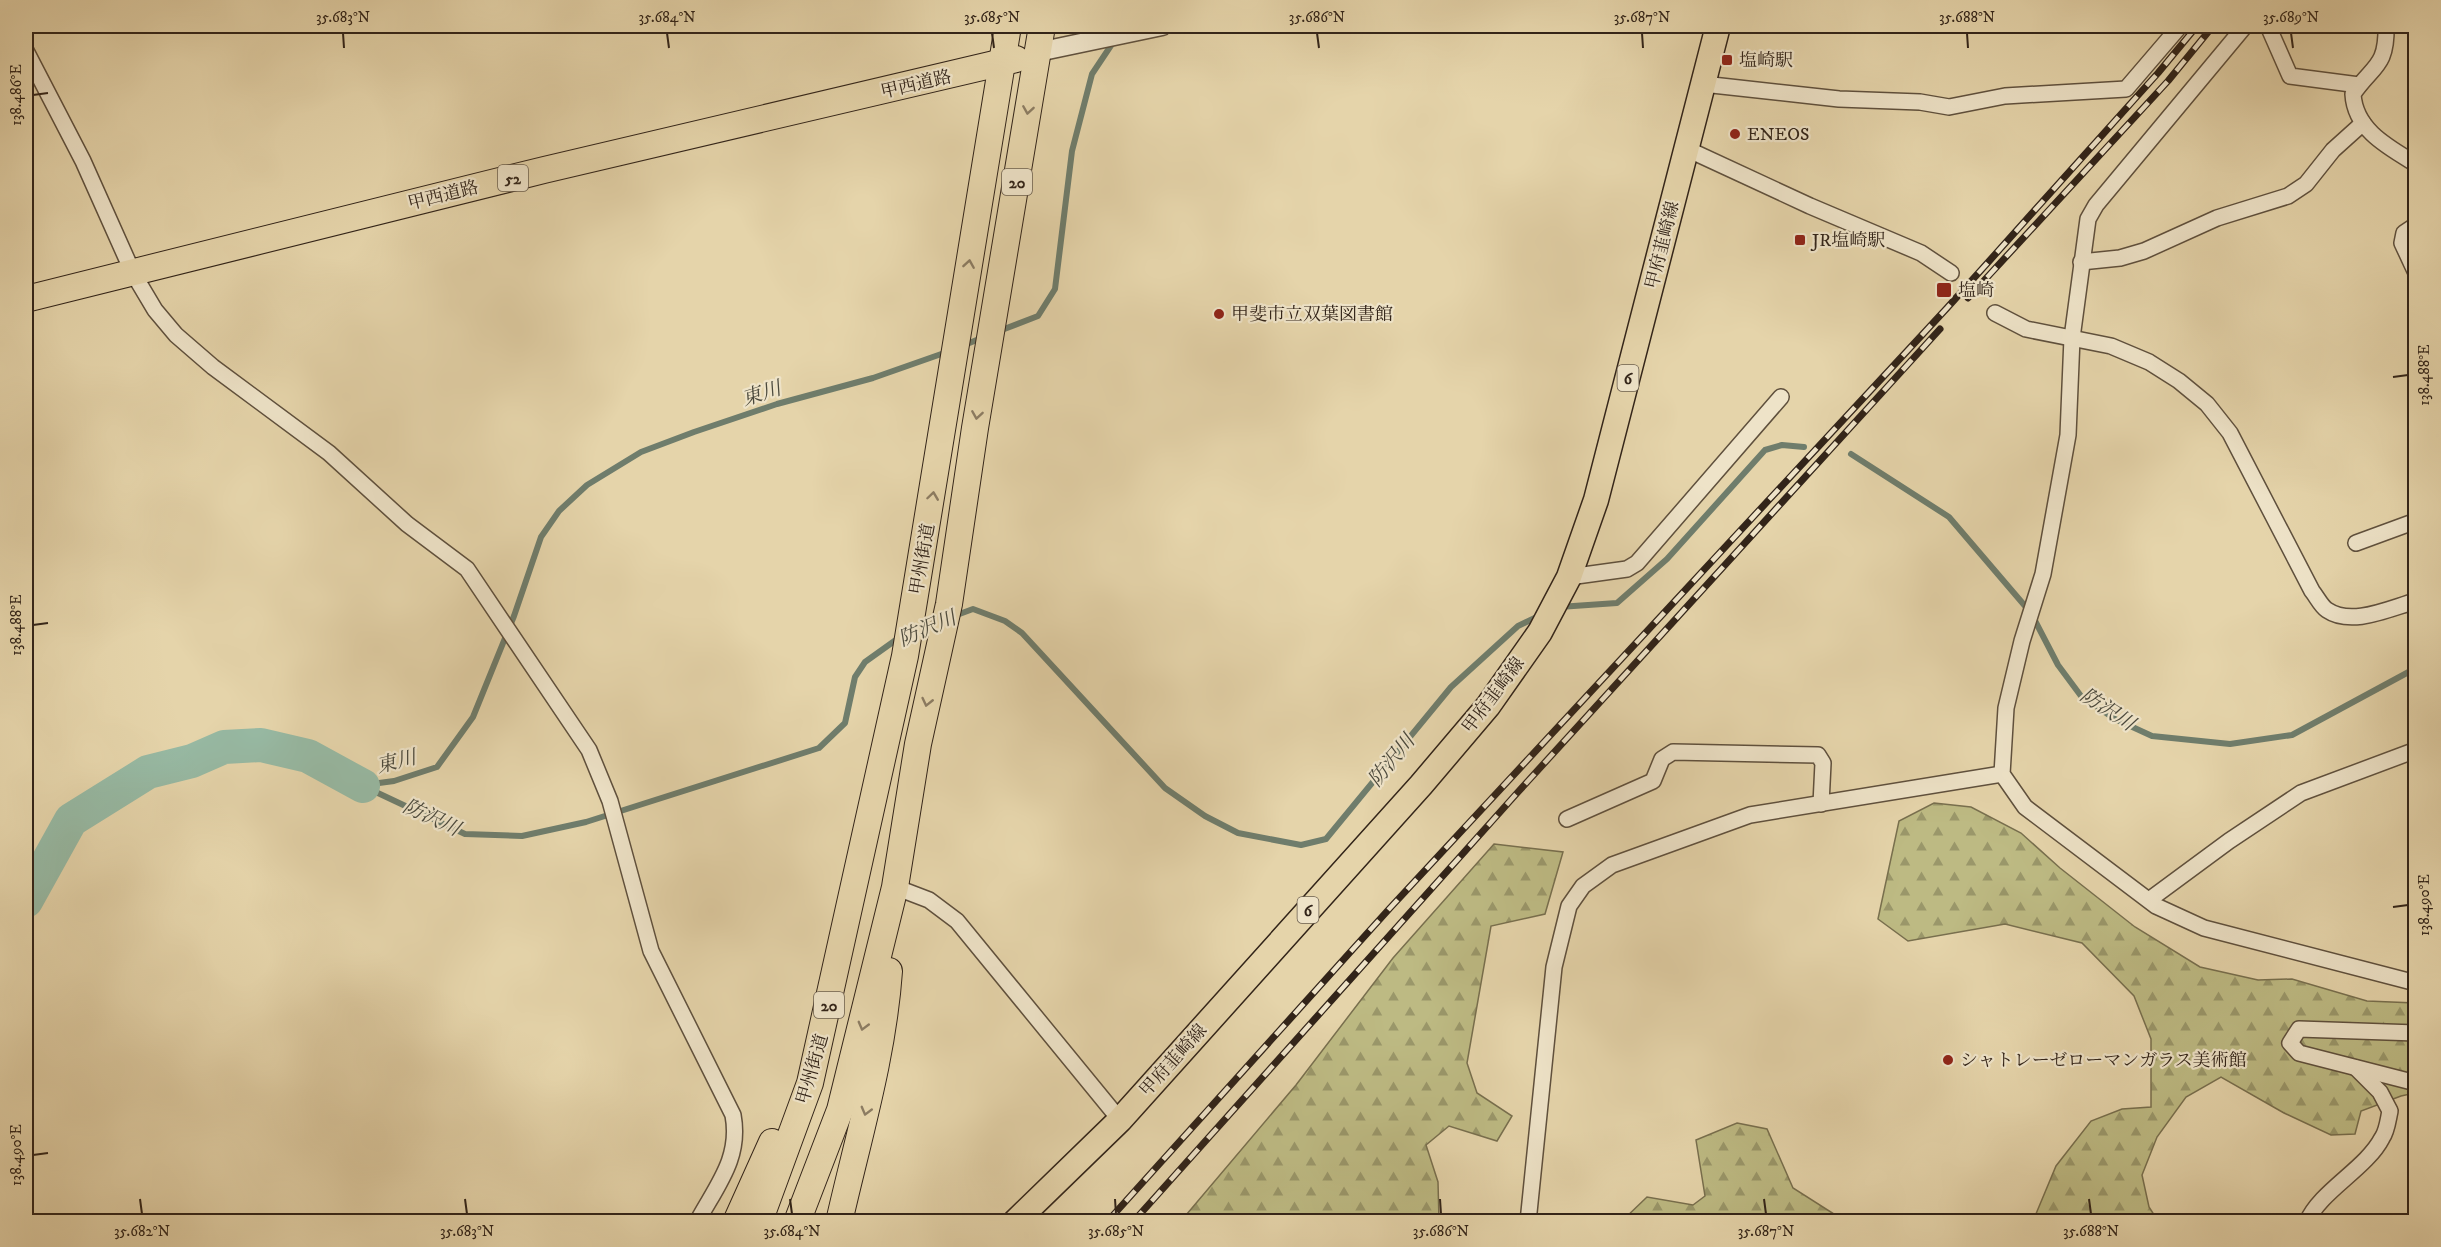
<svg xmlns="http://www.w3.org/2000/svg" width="2441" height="1247" font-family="'IM FELL DW Pica','Noto Serif JP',serif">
	<defs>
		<pattern id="forest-firs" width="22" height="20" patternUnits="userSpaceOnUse" patternTransform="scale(1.5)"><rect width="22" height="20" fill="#bdba83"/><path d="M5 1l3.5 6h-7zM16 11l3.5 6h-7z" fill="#9a976a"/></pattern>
	</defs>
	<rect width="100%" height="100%" fill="#e5d4aa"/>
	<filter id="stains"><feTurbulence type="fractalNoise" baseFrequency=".00333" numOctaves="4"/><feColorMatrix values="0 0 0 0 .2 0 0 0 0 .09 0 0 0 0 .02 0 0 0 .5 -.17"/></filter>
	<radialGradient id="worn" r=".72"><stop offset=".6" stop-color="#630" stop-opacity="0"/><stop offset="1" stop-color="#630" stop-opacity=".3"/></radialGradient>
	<g fill="url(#forest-firs)" stroke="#786f4e" stroke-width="1.5">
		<polygon points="1934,803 1971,807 2021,833 2060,868 2135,927 2200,967 2258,980 2292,979 2367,1001 2415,1003 2415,1093 2401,1096 2361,1111 2355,1134 2331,1135 2284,1113 2221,1077 2186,1097 2157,1137 2142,1175 2149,1207 2158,1221 2033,1221 2056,1166 2091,1121 2122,1109 2151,1107 2151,1039 2134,996 2082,943 2005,924 1908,941 1878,919 1899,821"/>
		<polygon points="1494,844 1563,852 1545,914 1491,926 1467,1063 1477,1093 1512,1116 1497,1141 1449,1126 1426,1145 1438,1182 1439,1221 1181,1221 1296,1085 1393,958"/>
		<polygon points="1737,1123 1767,1129 1793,1188 1845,1221 1622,1221 1647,1197 1693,1205 1705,1196 1696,1140"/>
	</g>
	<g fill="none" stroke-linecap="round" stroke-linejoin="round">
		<g stroke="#6f7d6c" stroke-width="6">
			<polyline points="999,331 1038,316 1055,289 1072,151 1092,74 1114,41"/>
			<polyline points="962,346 984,337"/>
			<polyline points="1851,454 1949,517 2031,613 2058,665 2081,696 2115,719 2152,736 2230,744 2292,735 2416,668"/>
			<polyline points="1559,607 1617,603 1667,559 1765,450 1782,445 1804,447"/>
			<polyline points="954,616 973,609 1005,621 1022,633 1165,788 1205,816 1238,833 1301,845 1326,839 1451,687 1518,626 1539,616"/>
			<polyline points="917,630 939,622"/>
			<polyline points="364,785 394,781 437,767 473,717 514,616 541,537 559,511 587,485 641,452 694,432 777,404 873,378 947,352"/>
			<polyline points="363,786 465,834 522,836 586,822 819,748 845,723 855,677 865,662 900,637"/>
		</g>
		<polyline stroke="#97b9a3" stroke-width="34" points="26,901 71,820 148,772 192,761 224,747 261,745 308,756 363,786"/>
		<g stroke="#5f503d" stroke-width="18">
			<g id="minor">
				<polyline points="2245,26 2096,205 2088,219 2072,338 2068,435 2043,574 2022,641 2006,708 2002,774 2025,807 2156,906 2204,928 2416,983"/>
				<polyline points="2268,26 2290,76 2359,85"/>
				<path d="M2386,26C2387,67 2373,65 2353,94C2355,130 2388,147 2416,164"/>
				<path d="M26,51L83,161L133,273L155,310L176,335L213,367L329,453L407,524L467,569L589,750L610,801L651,951L733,1115C741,1158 717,1185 697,1222"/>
				<polyline points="1703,84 1839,99 1920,102 1949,107 2005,96 2126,89 2180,26"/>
				<polyline points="1687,149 1810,206 1921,253 1951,273"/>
				<polyline points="2416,225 2404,233 2402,243 2416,273"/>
				<polyline points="2081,262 2120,258 2144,251 2217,218 2288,196 2306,184 2333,150 2363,123"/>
				<path d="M1995,313L2026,329L2111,346L2149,362L2179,381L2207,404L2230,433L2312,591C2317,597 2321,606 2327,610C2352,627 2390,608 2416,601"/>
				<polyline points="2356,543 2416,521"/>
				<polyline points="1569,577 1627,569 1637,563 1781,397"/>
				<polyline points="1567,819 1653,781 1662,759 1673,752 1818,755 1823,763 1821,804"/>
				<polyline points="895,887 929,900 957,921 1120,1120"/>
				<polyline points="2149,900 2229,841 2301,793 2416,750"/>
				<polyline points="2416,1033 2299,1029 2290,1043 2299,1053 2416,1083"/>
				<polyline points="1528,1222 1554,967 1569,906 1583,886 1612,865 1750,815 2002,774"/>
				<path d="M2307,1222C2320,1191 2366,1169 2382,1138C2387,1131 2388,1120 2390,1111L2380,1092L2356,1068"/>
			</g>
		</g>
		<g stroke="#5f503d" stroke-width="21">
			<polyline id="tertiary" points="1038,52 1162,26"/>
		</g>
		<g stroke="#322419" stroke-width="27">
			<polyline id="primary" points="1015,1222 1120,1120 1421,785 1488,706 1540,632 1569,577 1596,500 1718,26"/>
		</g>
		<g stroke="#322419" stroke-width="28">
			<g id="trunk">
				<polyline points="26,299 544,170 1016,59"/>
				<polyline points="736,1222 772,1142"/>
				<polyline points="759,1222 810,1083 905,656 1008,26"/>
				<polyline points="797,1222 840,1110 895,887 918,744 949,604 975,428 1042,26"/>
				<path d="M839,1222C858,1138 883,1057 889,971"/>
			</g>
		</g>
		<use href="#minor" stroke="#eee3c8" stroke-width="15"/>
		<use href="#tertiary" stroke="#eee3c8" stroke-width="18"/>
		<use href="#primary" stroke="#e5d4aa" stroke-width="24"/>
		<use href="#trunk" stroke="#e5d4aa" stroke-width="26"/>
		<g stroke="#322419" stroke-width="7">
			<g id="rail">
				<polyline points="1968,298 2168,81 2213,26"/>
				<polyline points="1107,1222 1390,908 1947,308 2158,73 2197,26"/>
				<polyline points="1133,1222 1518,792 1940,329"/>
			</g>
		</g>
		<use href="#rail" stroke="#eee3c8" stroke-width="4.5" stroke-dasharray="14" stroke-linecap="butt"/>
	</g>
	<defs><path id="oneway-chevron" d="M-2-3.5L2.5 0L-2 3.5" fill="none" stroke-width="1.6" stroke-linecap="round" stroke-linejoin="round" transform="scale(1.5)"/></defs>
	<g stroke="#8c7c62">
		<use href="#oneway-chevron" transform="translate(1028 110) rotate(99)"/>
		<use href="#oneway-chevron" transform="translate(969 264) rotate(-81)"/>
		<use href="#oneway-chevron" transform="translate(977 415) rotate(99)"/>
		<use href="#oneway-chevron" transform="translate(933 496) rotate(-82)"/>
		<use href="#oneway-chevron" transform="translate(927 702) rotate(103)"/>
		<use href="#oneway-chevron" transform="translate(863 1026) rotate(105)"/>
		<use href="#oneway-chevron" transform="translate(866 1111) rotate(105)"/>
	</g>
	<path fill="none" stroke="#322419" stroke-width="2" d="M343,33L344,48M667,33L669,48M992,33L994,48M1317,33L1319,48M1642,33L1643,48M1967,33L1968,48M2291,33L2293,48M33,95L48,93M2393,377L2408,375M33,625L48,623M2393,907L2408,905M33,1155L48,1153M140,1199L142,1214M465,1199L467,1214M790,1199L792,1214M1115,1199L1116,1214M1440,1199L1441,1214M1764,1199L1766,1214M2089,1199L2091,1214"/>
	<g fill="#8f2418" stroke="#eee3c8" stroke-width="2">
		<rect x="1721" y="54" width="12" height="12" rx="3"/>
		<circle cx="1735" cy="134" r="6"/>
		<rect x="1794" y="234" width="12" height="12" rx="3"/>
		<rect x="1936" y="282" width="16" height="16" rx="3"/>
		<circle cx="1219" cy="314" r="6"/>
		<circle cx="1948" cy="1060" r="6"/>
	</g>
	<g text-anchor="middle" stroke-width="4.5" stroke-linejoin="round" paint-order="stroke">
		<g fill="#eee3c8" stroke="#6a5d4e" stroke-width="1.5">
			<rect x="498" y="165" width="30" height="26" rx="4.5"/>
			<rect x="1002" y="169" width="30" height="26" rx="4.5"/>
			<rect x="1617.5" y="365" width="21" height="26" rx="4.5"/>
			<rect x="1297.5" y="897" width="21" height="26" rx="4.5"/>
			<rect x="814" y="992" width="30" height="26" rx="4.5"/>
		</g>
		<g font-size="16" font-weight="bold" fill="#322419">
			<text x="513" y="184">52</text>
			<text x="1017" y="188">20</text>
			<text x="1628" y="384">6</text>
			<text x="1308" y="916">6</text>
			<text x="829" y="1011">20</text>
		</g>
		<g font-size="18" fill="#322419" stroke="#eee3c8" text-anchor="start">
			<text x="1739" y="66">塩崎駅</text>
			<text x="1747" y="140">ENEOS</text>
			<text x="1812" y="246">JR塩崎駅</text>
			<text x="1958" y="296">塩崎</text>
			<text x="1231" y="320">甲斐市立双葉図書館</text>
			<text x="1960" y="1066">シャトレーゼローマンガラス美術館</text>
		</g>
		<g font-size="18" fill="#322419" stroke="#eee3c8">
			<text transform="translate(916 84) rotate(-13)" y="6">甲西道路</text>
			<text transform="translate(443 195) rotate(-14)" y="6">甲西道路</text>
			<text transform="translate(1662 245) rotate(-76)" y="6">甲府韮崎線</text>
			<text transform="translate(922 559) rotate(-80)" y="6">甲州街道</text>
			<text transform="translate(1493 695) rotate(-53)" y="6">甲府韮崎線</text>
			<text transform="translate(1173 1060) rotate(-48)" y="6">甲府韮崎線</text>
			<text transform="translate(812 1069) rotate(-74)" y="6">甲州街道</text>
		</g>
		<g font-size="20" font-style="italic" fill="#4b493c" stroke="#eee3c8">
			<text transform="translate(761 393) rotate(-18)" y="7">東川</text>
			<text transform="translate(927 628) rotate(-23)" y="7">防沢川</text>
			<text transform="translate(2108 709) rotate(33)" y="7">防沢川</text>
			<text transform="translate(1391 760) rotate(-51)" y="7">防沢川</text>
			<text transform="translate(396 761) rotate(-14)" y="7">東川</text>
			<text transform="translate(432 817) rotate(25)" y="7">防沢川</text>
		</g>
	</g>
	<rect width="2441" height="1247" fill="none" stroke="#e5d4aa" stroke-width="66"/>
	<rect x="33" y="33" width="2375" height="1181" fill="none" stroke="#322419" stroke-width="2"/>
	<g font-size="15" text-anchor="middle" fill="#322419">
		<text x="343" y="22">35.683°N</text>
		<text x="667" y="22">35.684°N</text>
		<text x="992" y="22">35.685°N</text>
		<text x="1317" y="22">35.686°N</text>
		<text x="1642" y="22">35.687°N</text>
		<text x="1967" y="22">35.688°N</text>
		<text x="2291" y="22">35.689°N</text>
		<text transform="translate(16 95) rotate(-90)" y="5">138.486°E</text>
		<text transform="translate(2424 375) rotate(-90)" y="5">138.488°E</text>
		<text transform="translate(16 625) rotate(-90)" y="5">138.488°E</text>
		<text transform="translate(2424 905) rotate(-90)" y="5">138.490°E</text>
		<text transform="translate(16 1155) rotate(-90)" y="5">138.490°E</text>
		<text x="142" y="1236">35.682°N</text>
		<text x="467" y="1236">35.683°N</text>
		<text x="792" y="1236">35.684°N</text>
		<text x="1116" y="1236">35.685°N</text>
		<text x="1441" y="1236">35.686°N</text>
		<text x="1766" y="1236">35.687°N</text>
		<text x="2091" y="1236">35.688°N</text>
	</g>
	<rect width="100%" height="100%" filter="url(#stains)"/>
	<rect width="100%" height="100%" fill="url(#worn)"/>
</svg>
